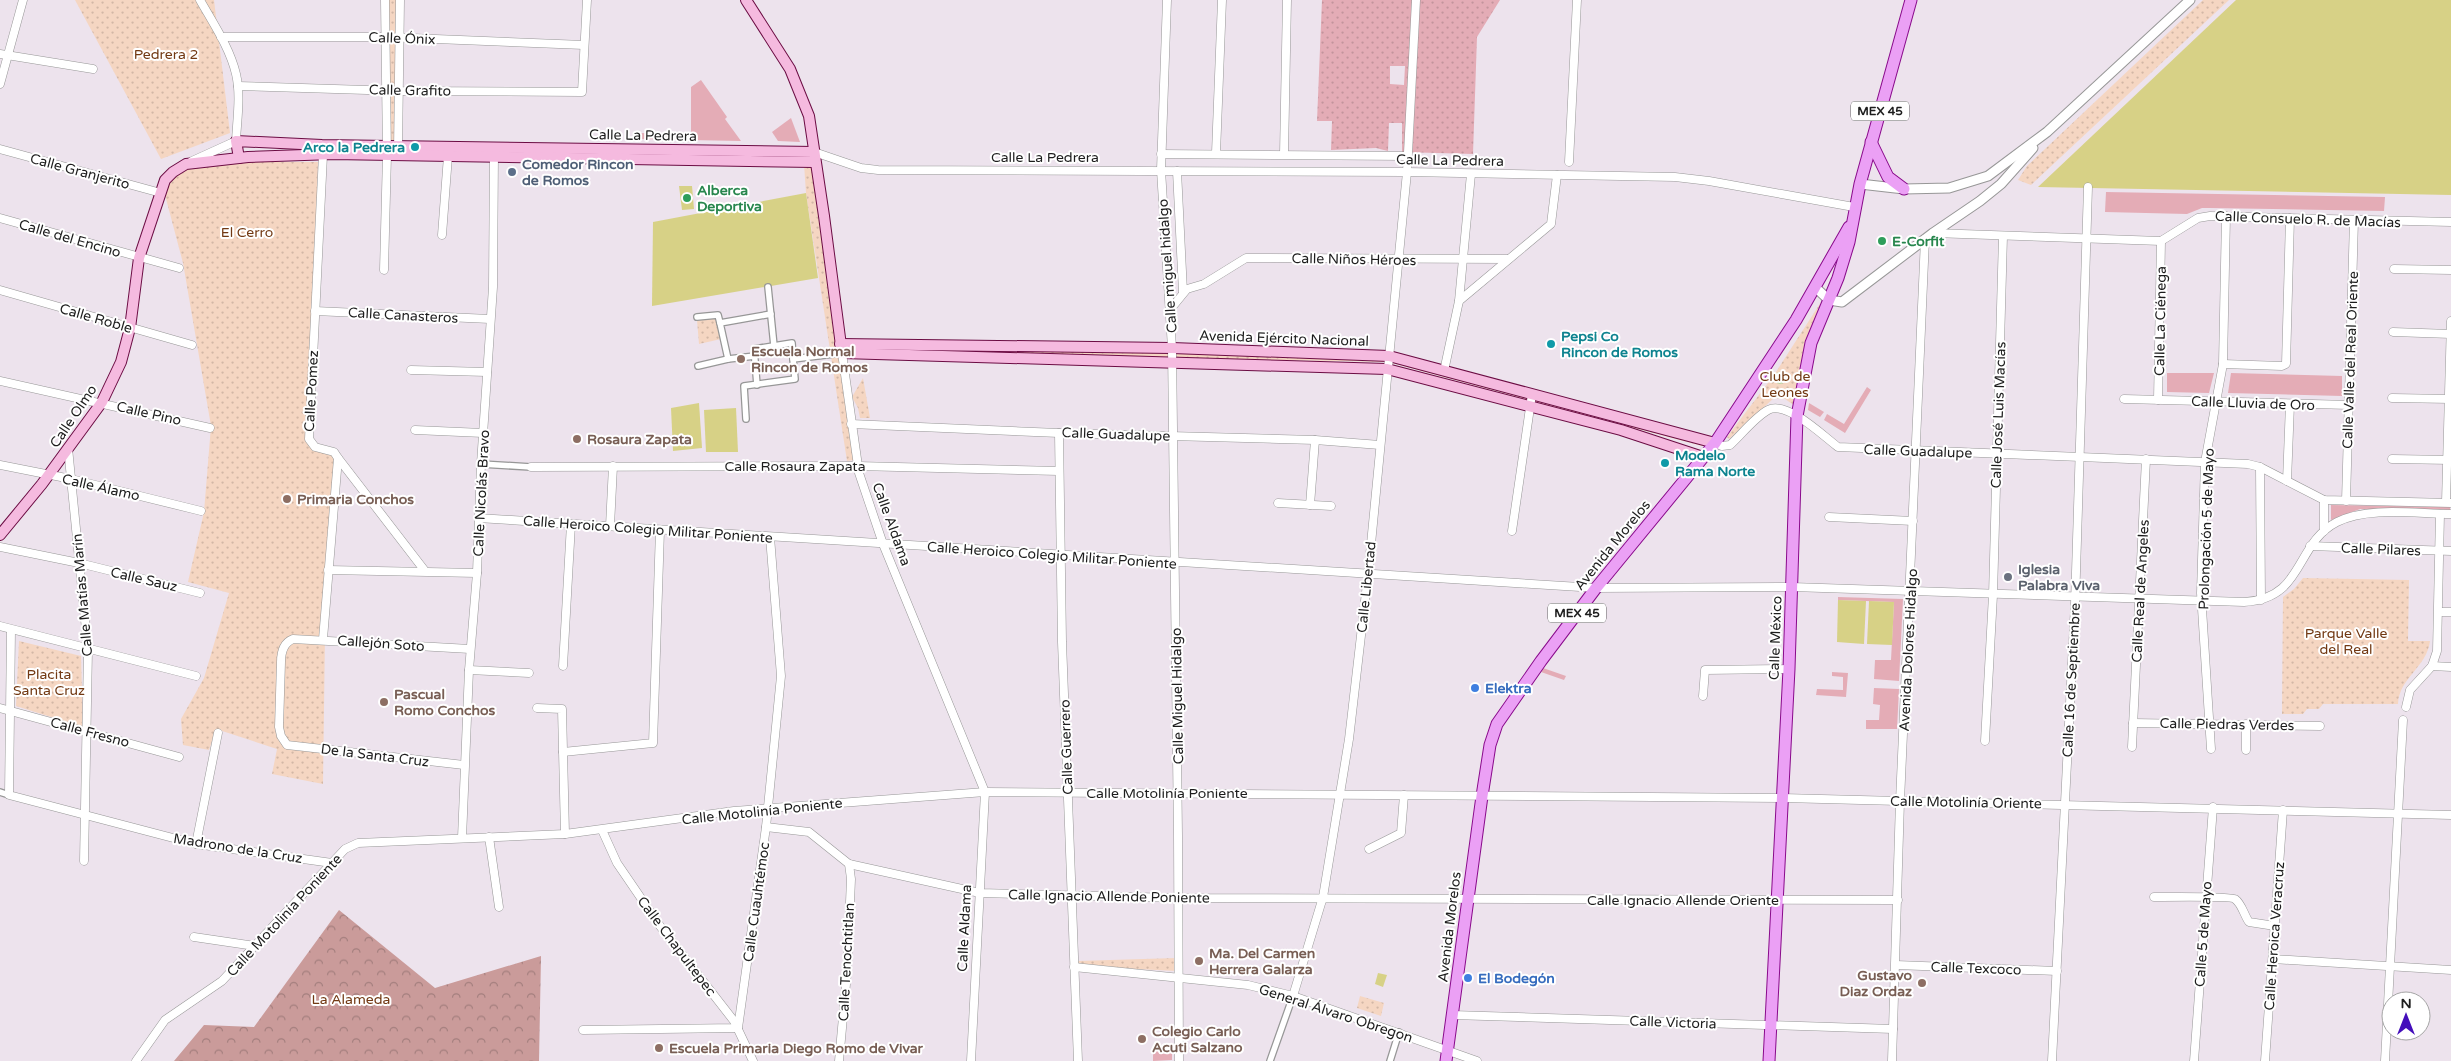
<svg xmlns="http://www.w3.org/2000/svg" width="2451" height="1061" font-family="'Varela Round',sans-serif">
	<defs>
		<pattern id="grass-dots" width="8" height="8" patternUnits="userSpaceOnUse" patternTransform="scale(1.25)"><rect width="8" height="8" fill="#e4acb6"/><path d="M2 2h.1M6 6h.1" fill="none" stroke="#c3949c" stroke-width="1.8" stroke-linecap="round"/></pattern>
		<pattern id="forest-crowns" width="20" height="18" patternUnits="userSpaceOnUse" patternTransform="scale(1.25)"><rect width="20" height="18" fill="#ca9b9a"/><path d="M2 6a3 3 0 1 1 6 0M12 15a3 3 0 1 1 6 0" fill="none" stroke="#a37e7d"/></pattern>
		<pattern id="park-dots" width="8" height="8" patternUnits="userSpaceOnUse" patternTransform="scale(1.25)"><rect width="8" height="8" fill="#f5d6c2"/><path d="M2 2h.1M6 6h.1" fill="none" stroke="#d2b7a6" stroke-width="1.8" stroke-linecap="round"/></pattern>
	</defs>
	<rect width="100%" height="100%" fill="#ede3ed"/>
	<path fill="url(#grass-dots)" fill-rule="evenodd" d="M1322,0H1500L1477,37L1473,154L1402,152V123H1389L1388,151L1376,148L1331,150L1332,121H1317ZM1390,66H1405L1404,85L1390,84Z"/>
	<polygon fill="url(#forest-crowns)" points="339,910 435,988 541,956 539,1061 174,1061 204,1025 254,1027"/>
	<g fill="url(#park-dots)">
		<polygon points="75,0 214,0 230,133 161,159"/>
		<polygon points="389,0 397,0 394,140 388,141"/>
		<polygon points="2203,0 2229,0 2031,185 2018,180 2027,166"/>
		<polygon points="238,162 318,162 310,443 339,458 325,635 323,784 272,774 277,749 216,729 209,750 183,745 181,719 204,678 229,593 188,582 204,512 211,426 183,263 165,195 168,183 174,173 187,168"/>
		<polygon points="812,163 854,460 847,461 806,193 804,164"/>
		<polygon points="1821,302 1795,406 1785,399 1774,398 1729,439 1727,437 1774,375"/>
		<polygon points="716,317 721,339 699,344 697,320"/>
		<polygon points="843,345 1389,356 1707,441 1702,446 1388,362 843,352"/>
		<polygon points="863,378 870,418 860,418 858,408 852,397"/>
		<path d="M2303,578L2409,580L2408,641H2430C2427,667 2399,678 2398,704H2323L2319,709H2307L2303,714H2282L2283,597L2294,589Z"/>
		<polygon points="19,641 81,656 83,727 16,706"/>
		<polygon points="1176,958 1176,971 1077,966 1077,961"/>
		<polygon points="1360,996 1384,1003 1381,1016 1357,1008"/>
	</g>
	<g fill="#e4acb6">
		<polygon points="701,80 727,117 725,119 741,141 637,139 637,133 691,134 691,87"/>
		<polygon points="791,118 800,142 778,141 772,132"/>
		<polygon points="2106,192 2385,197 2384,211 2210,208 2202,208 2187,214 2105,212"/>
		<polygon points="2167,373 2214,373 2209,393 2167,392"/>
		<polygon points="2231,373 2342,376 2342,396 2228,393"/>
		<polygon points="1867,387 1871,390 1845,433 1824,420 1827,414 1844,424"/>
		<polygon points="1809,403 1824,412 1820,417 1808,410"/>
		<polygon points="2331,505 2450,507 2450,510 2360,509 2331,520"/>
		<polygon points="1838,597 1903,599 1899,681 1874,679 1875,660 1891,660 1894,602 1838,600"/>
		<polygon points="1543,668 1566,676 1564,680 1541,672"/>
		<polygon points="1832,672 1848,673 1846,697 1816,695 1817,689 1843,690 1843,677 1832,676"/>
		<polygon points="1874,688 1899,689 1897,729 1866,729 1866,720 1879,720 1880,705 1873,704"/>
		<polygon points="1153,1051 1161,1051 1161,1054 1172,1051 1172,1060 1153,1061"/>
	</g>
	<g fill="#d7d186">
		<polygon points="2236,0 2451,0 2451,195 2038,187"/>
		<polygon points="679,186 692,186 694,209 682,210"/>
		<polygon points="806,193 818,278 652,306 653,222"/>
		<polygon points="699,403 702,448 673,451 671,408"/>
		<polygon points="736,408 738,452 706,452 704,410"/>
		<polygon points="1838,600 1866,601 1864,644 1837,642"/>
		<polygon points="1869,601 1894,602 1892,645 1867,644"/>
		<polygon points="1378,973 1387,975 1383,987 1375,984"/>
	</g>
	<circle fill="#bdd8a6" cx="1780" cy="378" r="6"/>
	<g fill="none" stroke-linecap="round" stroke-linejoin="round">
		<g stroke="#979797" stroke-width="8">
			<g id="pedestrian">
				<polyline points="768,287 774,346"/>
				<polyline points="697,317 718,315 720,323"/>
				<polyline points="755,356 728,359 720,323 771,314"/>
				<polyline points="698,366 728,359"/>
				<polyline points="757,385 754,349 792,343 793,359"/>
				<polyline points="746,419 744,386 795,379 793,359 842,353"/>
				<polyline points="481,464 531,467"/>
				<polyline points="0,792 9,795"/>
				<polyline points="1270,1061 1293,996"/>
				<polyline points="1390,1061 1399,1032"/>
			</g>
		</g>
		<g stroke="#979797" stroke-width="9">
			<g id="minor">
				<polyline points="1167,0 1161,170 1172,348 1178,835 1179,1061"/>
				<polyline points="221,37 386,37 584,45"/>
				<polyline points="0,54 93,69"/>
				<polyline points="0,84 23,0"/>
				<polyline points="238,86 399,91 582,92 587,0"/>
				<polyline points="0,149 161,193"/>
				<polyline points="398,151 400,0"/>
				<polyline points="814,152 861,168 878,170 1407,172 1675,177 1709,181 1854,207"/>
				<polyline points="1216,153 1222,0"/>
				<polyline points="1161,154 1407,156"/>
				<polyline points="1284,154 1287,0"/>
				<polyline points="323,155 309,439 315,447 334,452 338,458 323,639"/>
				<path d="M192,161L236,141C237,120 241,95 236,74C230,48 213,23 200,0"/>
				<polyline points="1569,162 1577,0"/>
				<polyline points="1177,171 1183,292"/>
				<polyline points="0,218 179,268"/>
				<polyline points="1933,233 2161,241 2198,218 2210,216 2451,222"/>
				<polyline points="442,235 448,156"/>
				<polyline points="2394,269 2451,270"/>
				<polyline points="384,270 387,155 385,0"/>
				<polyline points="0,290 192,345"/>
				<polyline points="1459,301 1551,224 1557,175"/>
				<polyline points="315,311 490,319"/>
				<polyline points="1169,311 1187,289 1204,284 1246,258 1508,259"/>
				<polyline points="2393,332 2451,334"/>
				<polyline points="842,353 859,473 883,544 985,792 971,1061"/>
				<polyline points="2223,364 2282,366 2286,364 2290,218"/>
				<polyline points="411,370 487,372"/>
				<polyline points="1444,371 1459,301 1471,174"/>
				<polyline points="0,381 210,428"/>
				<polyline points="2392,398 2451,399"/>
				<polyline points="2124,399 2349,405"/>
				<polyline points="2158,400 2161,241"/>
				<polyline points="851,424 1059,433 1315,440 1380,445"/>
				<polyline points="415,430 483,433"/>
				<polyline points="1059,433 1062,642 1078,1061"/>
				<path d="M1715,443L1722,446L1730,445C1742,434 1754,418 1768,410C1787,400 1823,436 1838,447L2248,464L2260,467L2324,500L2451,503"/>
				<polyline points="68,448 88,650 84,861"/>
				<polyline points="338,458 425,571"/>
				<polyline points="2392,459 2451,460"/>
				<polyline points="0,465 71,479 201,511"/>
				<polyline points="531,467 857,466 1059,471"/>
				<polyline points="2260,467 2261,600"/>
				<polyline points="2287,481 2290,404"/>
				<polyline points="2324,500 2324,531"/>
				<polyline points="2346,501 2354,220"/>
				<polyline points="2446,502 2451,321"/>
				<polyline points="1278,503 1331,506"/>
				<polyline points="1310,505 1315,440"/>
				<polyline points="1829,517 1913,521"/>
				<path d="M478,518L1596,588L1792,587L2244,602C2305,599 2294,544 2337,522C2368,506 2417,514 2451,514"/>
				<polyline points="610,526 613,466"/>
				<polyline points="1512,531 1532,394"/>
				<polyline points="2310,546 2451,551"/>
				<polyline points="0,547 79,563 200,593"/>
				<polyline points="328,570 477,573"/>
				<polyline points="2439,612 2451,612"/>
				<polyline points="0,626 196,676"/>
				<polyline points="11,630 9,795 196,844 332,863"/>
				<polyline points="563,666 571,524"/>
				<polyline points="2432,666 2451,667"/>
				<polyline points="469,670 529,673"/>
				<polyline points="1703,696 1705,670 1789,669"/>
				<polyline points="2406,707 2410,690 2432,666 2437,651 2440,514"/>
				<polyline points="0,708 179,757"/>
				<polyline points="537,708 562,709 565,834"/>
				<polyline points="2133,723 2320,726"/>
				<polyline points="1985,741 1993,595 2003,236"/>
				<polyline points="2132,747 2146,459"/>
				<polyline points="2211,749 2201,593 2205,462 2223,364 2226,216"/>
				<polyline points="2246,750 2246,724"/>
				<polyline points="563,752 653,743 660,530"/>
				<path d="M464,765L287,745L281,736L279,727L281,662C281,653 283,643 293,639L470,649"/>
				<polyline points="766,827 809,832 849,864 980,893 1178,898 1898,900"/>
				<polyline points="602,830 617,863 660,926 734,1021 753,1061"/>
				<polyline points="489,837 499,907"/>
				<polyline points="462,838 469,670 477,573 481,464 493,287 494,153"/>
				<polyline points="196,844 218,733"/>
				<polyline points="1369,849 1401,833 1404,795"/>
				<path d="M2154,897C2165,897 2231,896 2235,899C2242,904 2244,915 2249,922L2275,926"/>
				<polyline points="194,937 255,946"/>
				<polyline points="2273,959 2451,970"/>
				<polyline points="1896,965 2057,971"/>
				<polyline points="1074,967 1248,985 1293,996 1477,1061"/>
				<polyline points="1293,996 1323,897 1349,739 1368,575 1407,172 1416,0"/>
				<polyline points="1452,1015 1893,1029"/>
				<polyline points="583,1030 738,1028 766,827 781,676 770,537"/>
				<polyline points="136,1061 165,1020 222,981 345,849 358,843 565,834 734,811 985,792 1783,798 2451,815"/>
				<polyline points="839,1061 847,973 851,879 849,864"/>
				<polyline points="1892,1061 1900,801 1925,239"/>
				<polyline points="2052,1061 2075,604 2088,187"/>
				<polyline points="2194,1061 2213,807"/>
				<polyline points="2265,1061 2283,810"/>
				<polyline points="2385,1061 2403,720"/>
			</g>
		</g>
		<g stroke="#979797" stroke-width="11">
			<g id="tertiary">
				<polyline points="1860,184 1904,189 1949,188 1988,176 2047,132 2190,0"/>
				<polyline points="1816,288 1829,300 1842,302 1933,233 1980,201 2001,184 2033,148"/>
			</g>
		</g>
		<g stroke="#6b0c43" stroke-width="12">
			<g id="secondary">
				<polyline points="746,0 790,69 809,116 824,216 842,353 1387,369 1621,430 1703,457"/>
				<polyline points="239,158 236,141 322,145 814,152"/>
				<polyline points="840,344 1172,348 1389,356 1715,443"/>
				<polyline points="0,535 42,484 102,402 121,362 130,328 139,258 165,180 173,172 186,164 248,157 333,154 814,162"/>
			</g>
		</g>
		<g stroke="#890a8b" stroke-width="13">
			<g id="primary">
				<polyline points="1871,142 1888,177 1904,189"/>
				<polyline points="1446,1061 1482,796 1490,745 1497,724 1541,661 1596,588 1715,443 1796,320 1849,227"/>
				<polyline points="1769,1061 1789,669 1797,416 1811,343 1838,278 1849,242 1860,184 1911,0"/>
			</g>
		</g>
		<use href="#pedestrian" stroke="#fff" stroke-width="5.5"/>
		<use href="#minor" stroke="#fff" stroke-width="8"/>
		<use href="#tertiary" stroke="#fff" stroke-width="9"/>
		<use href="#secondary" stroke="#f5badf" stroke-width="10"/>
		<use href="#primary" stroke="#eba0f5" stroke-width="11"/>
	</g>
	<g fill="#0f9aa8" stroke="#fff" stroke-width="2">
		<circle cx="415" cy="147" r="5"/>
		<circle cx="1551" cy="344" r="5"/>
		<circle cx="1665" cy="463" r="5"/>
	</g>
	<circle fill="#5c6f8a" stroke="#fff" stroke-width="2" cx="512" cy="172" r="5"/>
	<g fill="#2e9e5b" stroke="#fff" stroke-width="2">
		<circle cx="687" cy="198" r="5"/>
		<circle cx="1882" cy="241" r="5"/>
	</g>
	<g fill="#8d6e63" stroke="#fff" stroke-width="2">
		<circle cx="741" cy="359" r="5"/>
		<circle cx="577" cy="439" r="5"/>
		<circle cx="287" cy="499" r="5"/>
		<circle cx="384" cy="702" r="5"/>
		<circle cx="1199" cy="961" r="5"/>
		<circle cx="1922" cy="983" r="5"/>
		<circle cx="1142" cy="1039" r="5"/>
		<circle cx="659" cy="1048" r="5"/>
	</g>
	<circle fill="#6b7280" stroke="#fff" stroke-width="2" cx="2008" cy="577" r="5"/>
	<g fill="#3f7fe0" stroke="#fff" stroke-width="2">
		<circle cx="1475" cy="688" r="5"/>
		<circle cx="1468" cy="978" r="5"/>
	</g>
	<g text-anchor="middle" stroke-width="4" stroke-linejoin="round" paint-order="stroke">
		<g fill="#fff" stroke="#616161" stroke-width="1">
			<rect x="1851" y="101.5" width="58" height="19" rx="4"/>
			<rect x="1548" y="603.5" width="58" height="19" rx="4"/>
		</g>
		<g font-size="12" font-weight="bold" fill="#1d1d1d">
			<text x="1880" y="115">MEX 45</text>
			<text x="1577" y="617">MEX 45</text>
		</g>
		<g font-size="14" fill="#1d1d1d" stroke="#fff">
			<text transform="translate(402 38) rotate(2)" y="5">Calle Ónix</text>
			<text transform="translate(410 90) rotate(1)" y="5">Calle Grafito</text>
			<text transform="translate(643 135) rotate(1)" y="5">Calle La Pedrera</text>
			<text x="1045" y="162">Calle La Pedrera</text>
			<text transform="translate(1450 160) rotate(1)" y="5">Calle La Pedrera</text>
			<text transform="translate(80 171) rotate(15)" y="5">Calle Granjerito</text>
			<text transform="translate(2308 219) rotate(2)" y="5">Calle Consuelo R. de Macías</text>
			<text transform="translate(70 238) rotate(16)" y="5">Calle del Encino</text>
			<text transform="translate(1354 259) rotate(1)" y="5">Calle Niños Héroes</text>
			<text transform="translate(1167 266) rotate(-94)" y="5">Calle miguel hidalgo</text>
			<text transform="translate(403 315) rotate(3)" y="5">Calle Canasteros</text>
			<text transform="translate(96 318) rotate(16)" y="5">Calle Roble</text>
			<text transform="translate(2160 321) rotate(-89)" y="5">Calle La Ciénega</text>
			<text transform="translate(1284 338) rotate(2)" y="5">Avenida Ejército Nacional</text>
			<text transform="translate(2350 360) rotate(-88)" y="5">Calle Valle del Real Oriente</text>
			<text transform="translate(311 391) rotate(-87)" y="5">Calle Pomez</text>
			<text transform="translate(2253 403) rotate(2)" y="5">Calle Lluvia de Oro</text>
			<text transform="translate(149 413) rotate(13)" y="5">Calle Pino</text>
			<text transform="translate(1998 415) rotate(-88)" y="5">Calle José Luis Macías</text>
			<text transform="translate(73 416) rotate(-56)" y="5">Calle Olmo</text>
			<text transform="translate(1116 434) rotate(2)" y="5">Calle Guadalupe</text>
			<text transform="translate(1918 451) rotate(2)" y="5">Calle Guadalupe</text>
			<text x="795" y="471">Calle Rosaura Zapata</text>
			<text transform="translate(101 487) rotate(13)" y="5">Calle Álamo</text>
			<text transform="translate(481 493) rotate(-87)" y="5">Calle Nicolás Bravo</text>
			<text transform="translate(892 524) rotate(70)" y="5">Calle Aldama</text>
			<text transform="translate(648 529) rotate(4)" y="5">Calle Heroico Colegio Militar Poniente</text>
			<text transform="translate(2206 529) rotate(-88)" y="5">Prolongación 5 de Mayo</text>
			<text transform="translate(1612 545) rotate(-51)" y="5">Avenida Morelos</text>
			<text transform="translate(2381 549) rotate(2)" y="5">Calle Pilares</text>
			<text transform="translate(1052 555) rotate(4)" y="5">Calle Heroico Colegio Militar Poniente</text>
			<text transform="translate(144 579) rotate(13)" y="5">Calle Sauz</text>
			<text transform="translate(1366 587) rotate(-84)" y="5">Calle Libertad</text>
			<text transform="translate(2140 591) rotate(-87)" y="5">Calle Real de Angeles</text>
			<text transform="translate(82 595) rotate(-95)" y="5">Calle Matías Marín</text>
			<text transform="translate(1775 638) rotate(-88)" y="5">Calle México</text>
			<text transform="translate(381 643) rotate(4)" y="5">Callejón Soto</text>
			<text transform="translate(1908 650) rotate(-87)" y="5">Avenida Dolores Hidalgo</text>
			<text transform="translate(2071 680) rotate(-87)" y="5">Calle 16 de Septiembre</text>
			<text transform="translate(1177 696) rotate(-91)" y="5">Calle Miguel Hidalgo</text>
			<text transform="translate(2227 724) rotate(1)" y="5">Calle Piedras Verdes</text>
			<text transform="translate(90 732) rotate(15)" y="5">Calle Fresno</text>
			<text transform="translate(1066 747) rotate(-92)" y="5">Calle Guerrero</text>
			<text transform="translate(375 755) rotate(7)" y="5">De la Santa Cruz</text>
			<text x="1167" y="798">Calle Motolinía Poniente</text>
			<text transform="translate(1966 802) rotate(1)" y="5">Calle Motolinía Oriente</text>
			<text transform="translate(762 811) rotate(-6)" y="5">Calle Motolinía Poniente</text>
			<text transform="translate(238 848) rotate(9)" y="5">Madrono de la Cruz</text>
			<text transform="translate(1109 896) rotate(1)" y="5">Calle Ignacio Allende Poniente</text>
			<text x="1683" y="905">Calle Ignacio Allende Oriente</text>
			<text transform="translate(756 902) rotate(-82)" y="5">Calle Cuauhtémoc</text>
			<text transform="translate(284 915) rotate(-47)" y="5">Calle Motolinía Poniente</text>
			<text transform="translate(1449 927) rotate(-83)" y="5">Avenida Morelos</text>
			<text transform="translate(964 928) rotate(-87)" y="5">Calle Aldama</text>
			<text transform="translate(2203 934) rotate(-86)" y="5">Calle 5 de Mayo</text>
			<text transform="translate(2274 936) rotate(-86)" y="5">Calle Heroica Veracruz</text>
			<text transform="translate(677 946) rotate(53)" y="5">Calle Chapultepec</text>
			<text transform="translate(846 962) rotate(-87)" y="5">Calle Tenochtitlan</text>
			<text transform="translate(1976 968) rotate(2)" y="5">Calle Texcoco</text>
			<text transform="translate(1336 1013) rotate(18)" y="5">General Álvaro Obregon</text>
			<text transform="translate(1673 1022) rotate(2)" y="5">Calle Victoria</text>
		</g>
		<g font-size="14" fill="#723913" stroke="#fff">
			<text x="166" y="59">Pedrera 2</text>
			<text x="247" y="237">El Cerro</text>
			<text x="1785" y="381">Club de<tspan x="1785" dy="16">Leones</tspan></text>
			<text x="2346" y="638">Parque Valle<tspan x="2346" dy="16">del Real</tspan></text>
			<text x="49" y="679">Placita<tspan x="49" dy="16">Santa Cruz</tspan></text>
			<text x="351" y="1004">La Alameda</text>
		</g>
		<g font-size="14" font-weight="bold" fill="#0d838f" stroke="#fff" text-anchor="start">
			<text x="405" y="152" text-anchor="end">Arco la Pedrera</text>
			<text x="1561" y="341">Pepsi Co<tspan x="1561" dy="16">Rincon de Romos</tspan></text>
			<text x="1675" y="460">Modelo<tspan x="1675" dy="16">Rama Norte</tspan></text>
		</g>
		<g font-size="14" font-weight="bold" fill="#4e5e75" stroke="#fff" text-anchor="start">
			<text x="522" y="169">Comedor Rincon<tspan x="522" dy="16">de Romos</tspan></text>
		</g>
		<g font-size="14" font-weight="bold" fill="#27864d" stroke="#fff" text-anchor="start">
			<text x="697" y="195">Alberca<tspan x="697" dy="16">Deportiva</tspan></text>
			<text x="1892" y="246">E-Corfit</text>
		</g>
		<g font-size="14" font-weight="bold" fill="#785e54" stroke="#fff" text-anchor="start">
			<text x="751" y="356">Escuela Normal<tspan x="751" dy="16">Rincon de Romos</tspan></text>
			<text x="587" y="444">Rosaura Zapata</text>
			<text x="297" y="504">Primaria Conchos</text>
			<text x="394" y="699">Pascual<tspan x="394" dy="16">Romo Conchos</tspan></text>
			<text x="1209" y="958">Ma. Del Carmen<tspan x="1209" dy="16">Herrera Galarza</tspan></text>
			<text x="1912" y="980" text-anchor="end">Gustavo<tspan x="1912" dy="16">Diaz Ordaz</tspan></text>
			<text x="1152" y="1036">Colegio Carlo<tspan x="1152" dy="16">Acuti Salzano</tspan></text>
			<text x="669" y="1053">Escuela Primaria Diego Romo de Vivar</text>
		</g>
		<g font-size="14" font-weight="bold" fill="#5b616d" stroke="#fff" text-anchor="start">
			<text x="2018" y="574">Iglesia<tspan x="2018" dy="16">Palabra Viva</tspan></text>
		</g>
		<g font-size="14" font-weight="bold" fill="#366cbe" stroke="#fff" text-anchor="start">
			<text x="1485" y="693">Elektra</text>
			<text x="1478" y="983">El Bodegón</text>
		</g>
	</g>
	<g transform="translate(2406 1016)"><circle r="24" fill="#ffffff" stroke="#a5a5a5"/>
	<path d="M0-4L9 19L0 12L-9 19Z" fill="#440ebb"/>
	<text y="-8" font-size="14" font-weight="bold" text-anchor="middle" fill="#1d1d1d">N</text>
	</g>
</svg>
